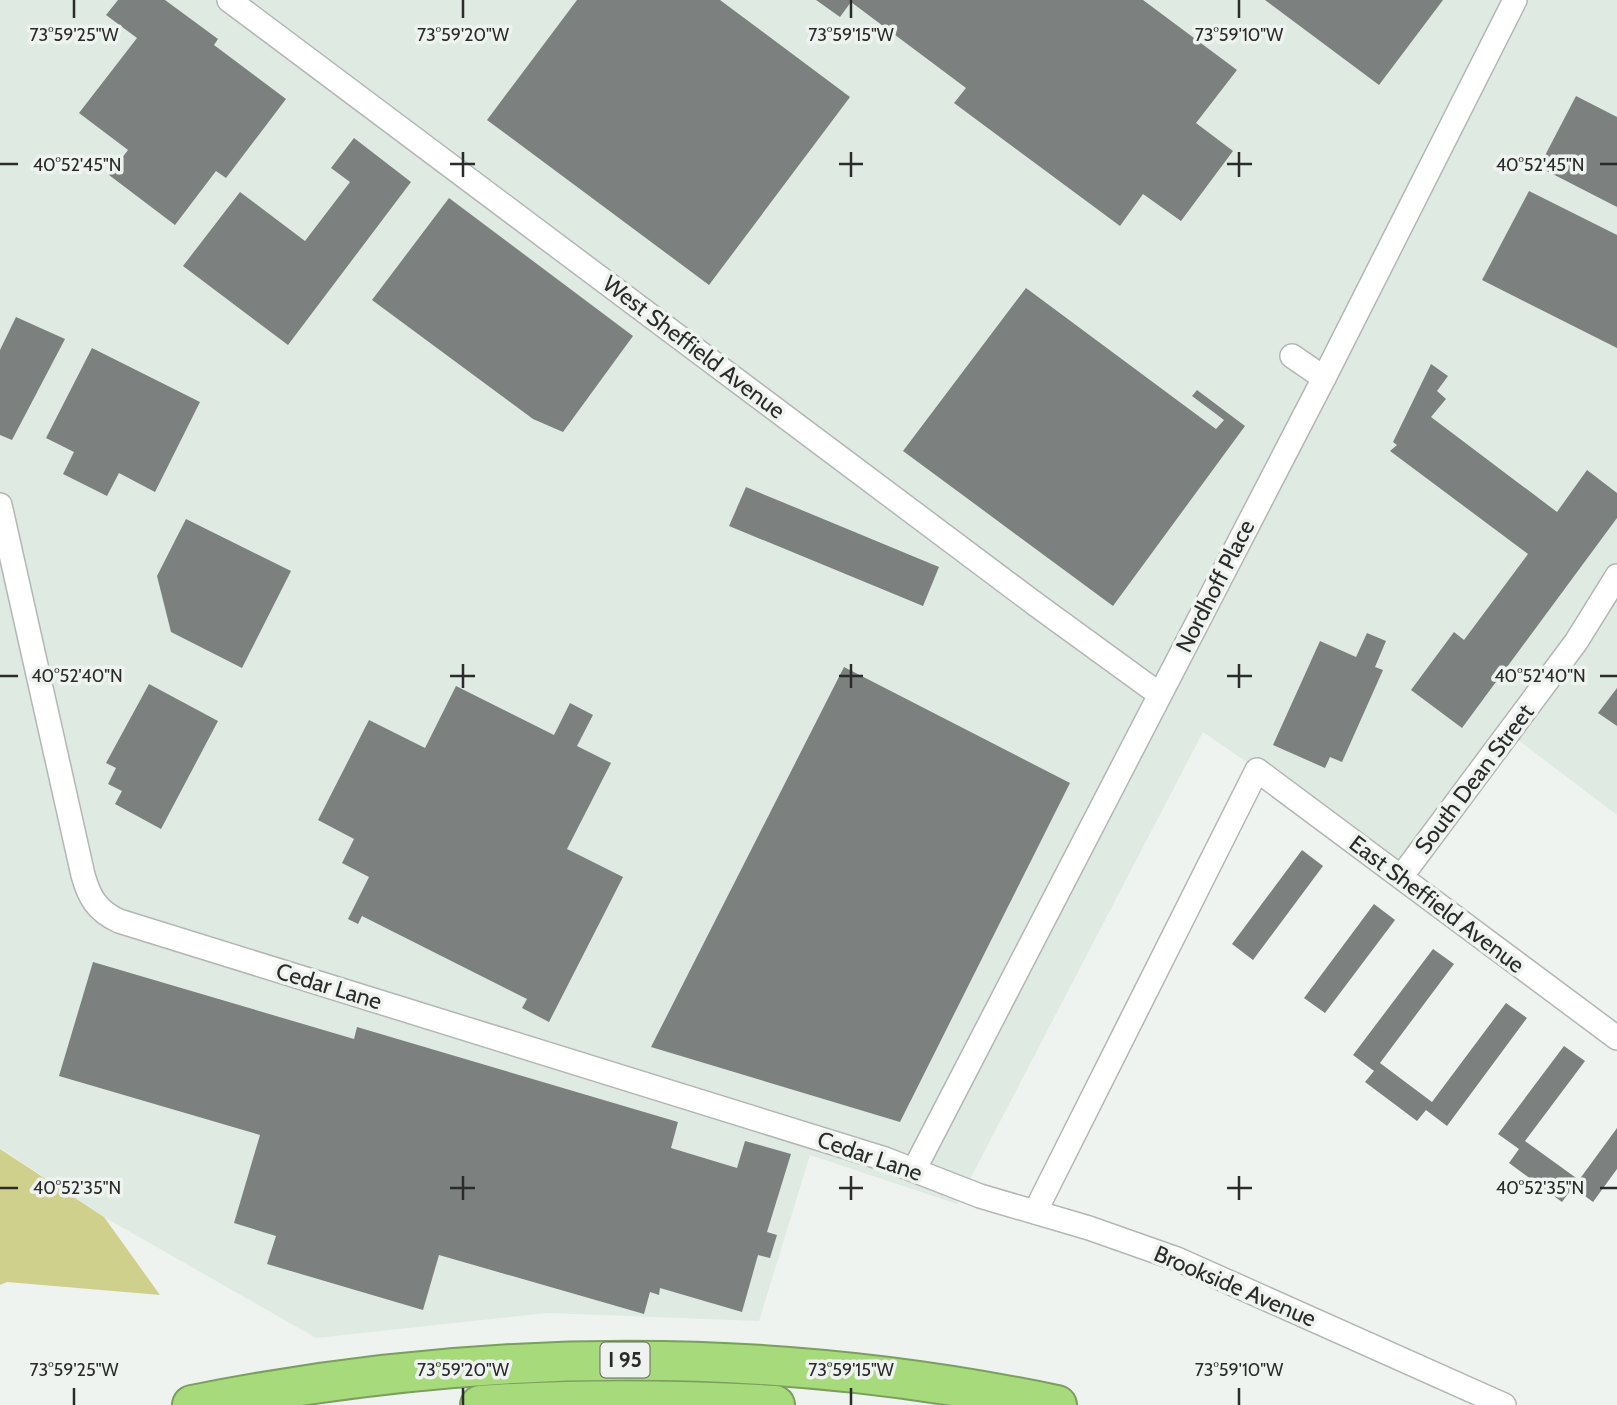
<svg xmlns="http://www.w3.org/2000/svg" width="1617" height="1405" font-family="Cabin,sans-serif">
	<rect width="100%" height="100%" fill="#eef3f0"/>
	<polygon fill="#dfeae2" points="0,0 1617,0 1617,815 1514,737 1409,874 1203,732 957,1204 810,1155 759,1321 547,1313 316,1338 104,1217 0,1148"/>
	<polygon fill="#cfd08c" points="0,1149 104,1217 160,1295 7,1282 0,1285"/>
	<g fill="#7c8180">
		<polygon points="118,0 165,0 218,39 214,45 286,99 226,178 216,171 175,225 109,175 128,150 79,113 137,38 106,15"/>
		<polygon points="577,0 720,0 850,97 709,285 487,120"/>
		<polygon points="816,0 1143,0 1237,70 1196,123 1233,151 1181,221 1143,194 1120,226 954,103 966,88 851,2 840,17"/>
		<polygon points="1265,0 1443,0 1379,85"/>
		<polygon points="1576,96 1617,117 1617,207 1539,167"/>
		<polygon points="354,138 411,182 288,345 183,266 240,192 305,241 350,182 331,168"/>
		<polygon points="1529,191 1617,235 1617,348 1482,280"/>
		<polygon points="449,198 633,336 563,432 533,419 372,300"/>
		<polygon points="1026,288 1216,429 1224,420 1192,396 1197,390 1245,426 1113,606 903,451"/>
		<polygon points="16,317 65,339 12,440 0,435 0,350"/>
		<polygon points="92,348 200,402 155,492 119,473 107,496 63,474 74,452 46,438"/>
		<polygon points="1431,364 1448,376 1437,391 1446,399 1431,417 1557,512 1587,470 1617,493 1617,518 1462,728 1411,690 1454,632 1464,640 1528,554 1390,451 1397,445 1393,442"/>
		<polygon points="746,487 939,567 923,606 729,526"/>
		<polygon points="186,519 291,571 242,668 171,632 157,576"/>
		<polygon points="1367,633 1386,641 1375,667 1383,670 1342,762 1330,757 1325,768 1273,745 1320,641 1356,657"/>
		<polygon points="844,667 1070,783 900,1122 651,1047"/>
		<polygon points="149,684 218,721 161,829 115,804 122,791 108,784 116,768 106,763"/>
		<polygon points="456,686 554,735 570,703 593,715 577,746 611,763 567,849 623,877 549,1022 522,1008 527,999 362,916 358,924 348,919 369,877 342,863 354,839 318,820 369,720 425,748"/>
		<polygon points="1617,688 1617,726 1598,713"/>
		<polygon points="1302,850 1323,866 1253,960 1232,944"/>
		<polygon points="1374,904 1395,920 1325,1013 1304,998"/>
		<polygon points="1433,949 1454,964 1380,1063 1432,1102 1506,1003 1527,1018 1447,1126 1426,1110 1417,1121 1365,1082 1374,1071 1353,1055"/>
		<polygon points="93,962 354,1039 357,1027 678,1122 671,1148 737,1168 745,1141 791,1154 767,1232 777,1235 770,1258 758,1255 742,1312 660,1288 659,1295 650,1292 644,1314 439,1255 423,1310 267,1264 276,1236 234,1223 260,1135 59,1076"/>
		<polygon points="1564,1046 1585,1061 1525,1141 1579,1180 1617,1128 1617,1169 1593,1202 1573,1187 1562,1202 1509,1163 1519,1149 1498,1134"/>
	</g>
	<g fill="none" stroke-linecap="round" stroke-linejoin="round">
		<g stroke="#b3b7b4" stroke-width="26">
			<g id="street">
				<polyline points="229,0 1038,606 1159,694"/>
				<polyline points="1292,356 1324,378"/>
				<path d="M0,505L83,875C89,897 97,911 119,921L885,1159L980,1196L1089,1228L1177,1259L1504,1405"/>
				<polyline points="1401,877 1576,642 1617,576"/>
				<polyline points="914,1170 1324,378 1515,0"/>
				<polyline points="1035,1212 1257,770 1617,1038"/>
			</g>
		</g>
		<g stroke="#7b9d5e" stroke-width="42">
			<g id="highway">
				<path d="M192,1405C481,1347 769,1345 1057,1405"/>
				<path d="M480,1405C578,1398 677,1399 775,1405"/>
			</g>
		</g>
		<use href="#street" stroke="#fff" stroke-width="23"/>
		<use href="#highway" stroke="#a6da7a" stroke-width="38"/>
	</g>
	<path fill="none" stroke="#2a2b2a" stroke-width="2.5" d="M74,0V18M463,0V18M851,0V18M1239,0V18M463,152V177M851,152V177M1239,152V177M0,164H18M450,164H475M839,164H863M1227,164H1252M1600,164H1617M463,664V688M851,664V688M1239,664V688M0,676H18M450,676H475M839,676H863M1227,676H1252M1600,676H1617M463,1176V1200M851,1176V1200M1239,1176V1200M0,1188H18M450,1188H475M839,1188H863M1227,1188H1252M1600,1188H1617M74,1388V1405M463,1388V1405M851,1388V1405M1239,1388V1405"/>
	<g text-anchor="middle" stroke-width="7" stroke-linejoin="round" paint-order="stroke">
		<rect fill="#eef3f0" stroke="#656765" stroke-width="2" x="600.5" y="1342.5" width="49" height="35" rx="5"/>
		<g font-size="21" font-weight="bold" fill="#2a2b2a">
			<text x="625" y="1367">I 95</text>
		</g>
		<g font-size="23" fill="#2a2b2a" stroke="#eef3f0">
			<text transform="translate(694 347) rotate(37)" y="8">West Sheffield Avenue</text>
			<text transform="translate(1215 586) rotate(-63)" y="8">Nordhoff Place</text>
			<text transform="translate(1474 779) rotate(-53)" y="8">South Dean Street</text>
			<text transform="translate(1437 904) rotate(37)" y="8">East Sheffield Avenue</text>
			<text transform="translate(329 986) rotate(17)" y="8">Cedar Lane</text>
			<text transform="translate(870 1156) rotate(19)" y="8">Cedar Lane</text>
			<text transform="translate(1235 1286) rotate(23)" y="8">Brookside Avenue</text>
		</g>
	</g>
	<g font-size="18" text-anchor="middle" fill="#2a2b2a" stroke="#eef3f0" stroke-width="7" stroke-linejoin="round" paint-order="stroke">
		<text x="74" y="41">73°59'25"W</text>
		<text x="463" y="41">73°59'20"W</text>
		<text x="851" y="41">73°59'15"W</text>
		<text x="1239" y="41">73°59'10"W</text>
		<text x="77" y="171">40°52'45"N</text>
		<text x="1540" y="171">40°52'45"N</text>
		<text x="77" y="682">40°52'40"N</text>
		<text x="1540" y="682">40°52'40"N</text>
		<text x="77" y="1194">40°52'35"N</text>
		<text x="1540" y="1194">40°52'35"N</text>
		<text x="74" y="1376">73°59'25"W</text>
		<text x="463" y="1376">73°59'20"W</text>
		<text x="851" y="1376">73°59'15"W</text>
		<text x="1239" y="1376">73°59'10"W</text>
	</g>
</svg>
